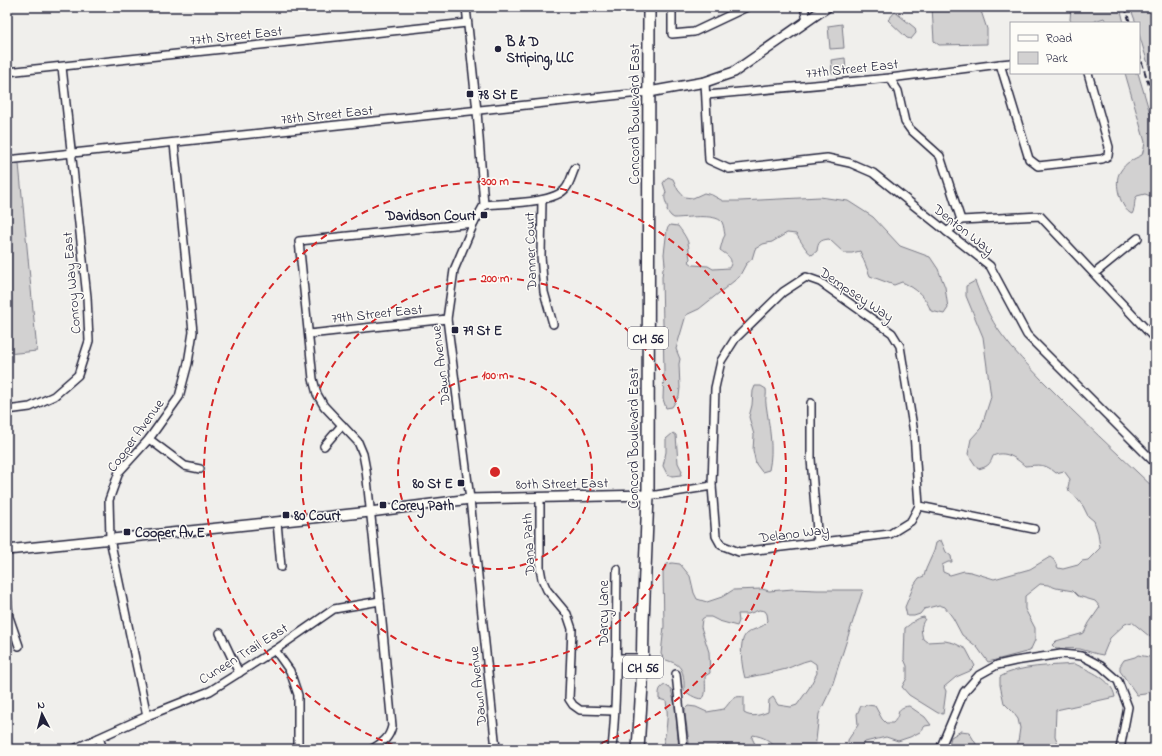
<svg xmlns="http://www.w3.org/2000/svg" width="1162" height="756" font-family="'Indie Flower',sans-serif">
	<rect width="100%" height="100%" fill="#f0efec"/>
	<filter id="ink" filterUnits="userSpaceOnUse"><feTurbulence type="fractalNoise" baseFrequency=".025" numOctaves="2"/><feDisplacementMap in="SourceGraphic" scale="8" xChannelSelector="R" yChannelSelector="G"/><feConvolveMatrix kernelMatrix="1 2 1 2 8 2 1 2 1" color-interpolation-filters="sRGB"/></filter>
	<g filter="url(#ink)">
		<g fill="#d2d1d1" stroke="#7a7a86">
			<polygon points="932,7 977,7 980,8 987,29 987,44 939,45 934,41"/>
			<polygon points="1071,7 1120,7 1124,23 1107,23 1104,18 1095,21 1093,23 1073,23 1070,20"/>
			<polygon points="1130,7 1155,7 1155,87 1139,34 1139,23 1136,23"/>
			<polygon points="895,12 915,28 916,33 911,39 907,38 888,20"/>
			<polygon points="842,24 844,48 830,49 828,26"/>
			<polygon points="845,58 846,72 832,73 831,60"/>
			<path d="M1125,73H1138L1155,130V201L1153,197L1145,194L1137,196C1133,201 1136,208 1132,214C1121,210 1113,182 1120,172C1126,162 1132,160 1142,155L1144,148L1145,142Z"/>
			<polygon points="19,164 37,351 7,354 7,165"/>
			<path d="M668,177L673,179L678,190L684,197L693,198L704,193L712,195L723,201H740L820,197L848,201L873,217L900,246L930,257L938,269L945,287L948,308L944,314L931,311C925,296 917,289 902,282L894,285L870,276L860,251L852,253H844L829,239C820,240 818,242 817,251L812,255C806,251 801,241 796,234L787,233L772,242L763,244L755,249L752,259L746,264L739,277L699,309L686,315L676,349L680,359L679,364L680,388L679,396L672,407L666,408L663,399L664,372L662,277L663,269L665,265L664,254L667,229L670,225L678,226C681,230 687,238 688,243C689,247 689,254 690,259L688,261L693,265L708,266L713,269L729,268C735,259 727,255 720,250L723,239L725,235C724,231 724,226 722,222C715,213 685,218 674,218L671,216L667,211C669,203 662,201 666,192L663,183Z"/>
			<path d="M975,281C982,300 990,319 1002,335C1014,352 1029,366 1043,381C1079,418 1117,453 1155,489V638L1149,636L1132,622L1125,624L1110,638L1103,655C1095,654 1088,651 1080,649C1072,648 1064,649 1056,649L1052,645L1056,641L1084,633L1089,623L1100,607L1095,601L1078,596L1073,591L1056,588L1048,585L1040,584L1025,596V609L1035,628V640L1030,651L988,662L977,647L962,635L953,618L945,607L939,605L924,609L920,614L914,616H907L905,607L914,585L919,578L924,576L926,569L934,551L936,543L941,540L946,552L951,556L952,562H948L942,565L943,572L950,575L964,571L971,572L994,579L1030,569L1050,557L1054,560L1058,568L1063,569L1078,565L1082,561L1088,560L1100,548L1098,533L1094,521L1088,516L1083,506L1074,495L1069,491L1068,487L1070,479L1064,471L1056,473C1045,463 1038,465 1025,466C1016,458 1005,450 993,456C990,465 987,467 978,469L968,454L971,439L981,428L991,397L983,337L966,296V286Z"/>
			<path d="M755,386H761L766,389C767,394 765,399 766,404C769,426 774,448 769,470L762,472L756,464L753,450L754,435L749,417L752,405L753,391Z"/>
			<polygon points="673,433 676,435 678,463 682,471 681,475 672,476 667,474 663,466 666,452 666,439"/>
			<path d="M672,563L680,564L690,576L694,593L697,599L707,602L722,597L733,590L762,589L769,591L793,589L817,590H863L831,689L819,714L815,749H777C770,740 764,737 753,735L752,738L755,744V749C751,749 746,750 742,749C731,747 722,740 713,749H690L685,715V709L688,706L696,707L707,712L724,709C732,701 731,695 744,697V713C752,718 760,715 768,712L769,700L773,697L778,705L791,707L797,705L809,688L817,673L816,664L810,660C801,662 794,666 786,669C772,673 758,675 745,678C742,668 738,642 746,634C749,631 756,629 760,627C763,626 765,624 768,621L767,614L765,611L759,610L748,614H738L739,621L737,626L719,621L711,617H705L702,619L701,627L709,652L710,673L705,676C706,698 707,706 684,691C684,683 685,669 676,664C673,662 668,661 664,659L661,654L664,626L663,572L667,564Z"/>
			<path d="M924,617L925,619C920,626 921,631 923,639L927,642L945,641L954,643L966,649L975,666L970,671L956,677L944,687L946,691L943,714L938,713L909,695L902,687L907,678V666L904,659L905,628C911,624 916,618 924,617Z"/>
			<polygon points="1138,655 1149,657 1155,655 1155,686 1145,694 1137,695 1120,671 1120,666 1124,660 1135,657"/>
			<path d="M1075,664C1090,671 1112,679 1115,697L1056,710L1055,736L1060,749H1017L1020,728L1018,719L1012,711L1004,703L1000,685V677C1018,665 1054,666 1075,664Z"/>
			<path d="M665,685L671,689L675,706L679,749H662C666,733 669,717 666,701L659,699C659,693 658,688 665,685Z"/>
			<path d="M867,705L875,706L882,719L886,723H893C902,714 894,708 909,706L925,717L931,725L925,726L920,732L910,737L898,741L886,737L865,742L858,749H855L848,744V740L858,725L857,714L861,706Z"/>
			<polygon points="961,731 969,732 979,749 948,749 951,737"/>
		</g>
		<g fill="none" stroke-linecap="round" stroke-linejoin="round">
			<g stroke="#22223b" stroke-width="10">
				<g id="minor">
					<polyline points="466,7 477,111 484,205 474,223 454,270 447,319 470,499 496,749"/>
					<polyline points="672,7 672,34 694,32 747,7"/>
					<polyline points="804,7 807,20"/>
					<polyline points="1011,63 1000,64 1029,159 1038,166 1102,159 1108,156 1109,147 1088,73"/>
					<polyline points="7,72 467,23"/>
					<polyline points="890,78 898,91 905,122 910,129 940,156 961,220"/>
					<polyline points="705,82 709,160 729,169 827,158 850,163 873,173 990,266 1027,335 1155,463"/>
					<polyline points="707,95 890,78 1000,64"/>
					<polyline points="7,160 649,92"/>
					<polyline points="542,200 541,256 544,292 553,324"/>
					<path d="M484,205C504,203 554,204 566,188C570,183 572,174 575,168"/>
					<polyline points="947,232 961,220 1040,216 1155,339"/>
					<polyline points="1095,273 1138,238"/>
					<polygon points="806,277 820,282 892,333 900,346 914,433 919,506 911,521 890,534 739,552 721,545 716,536 712,486 715,388 721,361 735,339 783,292"/>
					<polyline points="309,334 447,319"/>
					<polyline points="811,403 811,459 818,543"/>
					<polyline points="7,410 30,407 54,396 78,375 89,341 87,297 62,67"/>
					<polyline points="149,439 185,466 200,469"/>
					<polyline points="324,446 342,425"/>
					<polyline points="648,495 656,495 712,486"/>
					<polyline points="540,498 540,568 542,579 547,590 567,614 572,629 569,699 573,705 580,710 614,711"/>
					<polyline points="919,506 1034,529"/>
					<polyline points="277,522 281,567"/>
					<polyline points="7,597 9,617 19,646"/>
					<polyline points="220,633 239,673"/>
					<polyline points="275,650 290,671 298,695 298,749"/>
					<polyline points="616,658 643,658"/>
					<polyline points="676,674 684,749"/>
					<polyline points="147,716 110,539 109,500 119,472 149,439 179,397 188,363 193,332 174,143"/>
					<polyline points="99,738 103,749"/>
					<polyline points="74,749 147,716 210,691 275,650 334,609 380,601"/>
					<path d="M372,749C383,742 389,739 392,726L380,601L366,470L363,454L358,442L324,406L317,394L313,379L299,241L474,223"/>
					<path d="M612,749C618,689 616,629 617,569"/>
					<polyline points="940,749 964,692 979,675 997,665 1015,661 1061,654 1082,656 1101,666 1118,681 1128,707 1120,749"/>
				</g>
			</g>
			<g stroke="#22223b" stroke-width="12">
				<g id="tertiary">
					<polyline points="649,92 705,82 734,72 827,7"/>
					<polyline points="7,550 370,512 470,499 648,495"/>
				</g>
			</g>
			<g stroke="#22223b" stroke-width="14">
				<polyline id="primary" points="638,749 642,685 643,622 648,495 649,7"/>
			</g>
			<use href="#minor" stroke="#fdfcf7" stroke-width="7"/>
			<use href="#tertiary" stroke="#fdfcf7" stroke-width="9"/>
			<use href="#primary" stroke="#fdfcf7" stroke-width="11"/>
			<g stroke="#22223b" stroke-width="2" stroke-dasharray="6 3" stroke-linecap="butt">
				<polyline points="1125,7 1130,23"/>
				<polyline points="1139,53 1155,105"/>
			</g>
		</g>
	</g>
	<g fill="none" stroke="#d62828" stroke-width="2" stroke-dasharray="7 5">
		<circle cx="495" cy="472" r="97"/>
		<circle cx="495" cy="472" r="194"/>
		<path d="M405 749A291 291 0 1 1 585 749"/>
	</g>
	<g fill="#22223b" stroke="#fdfcf7" stroke-width="1.5">
		<circle cx="498" cy="49" r="4"/>
		<rect x="466" y="90" width="8" height="8" rx="2"/>
		<rect x="480" y="211" width="8" height="8" rx="2"/>
		<rect x="451" y="326" width="8" height="8" rx="2"/>
		<rect x="457" y="479" width="8" height="8" rx="2"/>
		<rect x="379" y="501" width="8" height="8" rx="2"/>
		<rect x="282" y="511" width="8" height="8" rx="2"/>
		<rect x="123" y="528" width="8" height="8" rx="2"/>
	</g>
	<g text-anchor="middle" stroke-width="3" stroke-linejoin="round" paint-order="stroke">
		<g fill="#fdfcf7" stroke="#646373" stroke-width="1">
			<rect x="628" y="327" width="40" height="22" rx="3"/>
			<rect x="623" y="656" width="40" height="22" rx="3"/>
		</g>
		<g font-size="13" font-weight="bold" fill="#22223b">
			<text x="648" y="343">CH 56</text>
			<text x="643" y="672">CH 56</text>
		</g>
		<g font-size="14" fill="#22223b" stroke="#fdfcf7">
			<text transform="translate(236 35) rotate(-6)" y="5">77th Street East</text>
			<text transform="translate(852 68) rotate(-6)" y="5">77th Street East</text>
			<text transform="translate(327 114) rotate(-6)" y="5">78th Street East</text>
			<text transform="translate(634 114) rotate(-90)" y="5">Concord Boulevard East</text>
			<text transform="translate(964 229) rotate(38)" y="5">Denton Way</text>
			<text transform="translate(530 251) rotate(-92)" y="5">Danner Court</text>
			<text transform="translate(71 283) rotate(-95)" y="5">Conroy Way East</text>
			<text transform="translate(857 294) rotate(34)" y="5">Dempsey Way</text>
			<text transform="translate(377 313) rotate(-6)" y="5">79th Street East</text>
			<text transform="translate(440 365) rotate(-97)" y="5">Dawn Avenue</text>
			<text transform="translate(135 435) rotate(-54)" y="5">Cooper Avenue</text>
			<text transform="translate(633 438) rotate(-90)" y="5">Concord Boulevard East</text>
			<text transform="translate(562 483) rotate(-1)" y="5">80th Street East</text>
			<text transform="translate(794 533) rotate(-7)" y="5">Delano Way</text>
			<text transform="translate(528 544) rotate(-93)" y="5">Dana Path</text>
			<text transform="translate(603 613) rotate(-90)" y="5">Darcy Lane</text>
			<text transform="translate(243 653) rotate(-32)" y="5">Cuneen Trail East</text>
			<text transform="translate(477 686) rotate(-96)" y="5">Dawn Avenue</text>
		</g>
		<g font-size="14" font-weight="bold" fill="#22223b" stroke="#fdfcf7" text-anchor="start">
			<text x="506" y="46">B &amp; D<tspan x="506" dy="16">Striping, LLC</tspan></text>
			<text x="478" y="99">78 St E</text>
			<text x="476" y="220" text-anchor="end">Davidson Court</text>
			<text x="463" y="335">79 St E</text>
			<text x="453" y="488" text-anchor="end">80 St E</text>
			<text x="391" y="510">Corey Path</text>
			<text x="294" y="520">80 Court</text>
			<text x="135" y="537">Cooper Av E</text>
		</g>
	</g>
	<circle cx="495" cy="472" r="6" fill="#d62828" stroke="#fdfcf7" stroke-width="2"/>
	<g font-size="12" text-anchor="middle" font-weight="bold" fill="#d62828" stroke="#fdfcf7" stroke-width="3" stroke-linejoin="round" paint-order="stroke">
		<text x="495" y="185">300 m</text>
		<text x="495" y="282">200 m</text>
		<text x="495" y="379">100 m</text>
	</g>
	<rect width="1162" height="756" fill="none" stroke="#fdfcf7" stroke-width="24"/>
	<rect x="12" y="12" width="1138" height="732" fill="none" stroke="#22223b" stroke-width="1.5" filter="url(#ink)"/>
	<rect x="1010" y="22" width="130" height="52" fill="#fdfcf7" stroke="#a5a5ac"/>
	<rect x="1018" y="35" width="20" height="6" fill="#fdfcf7" stroke="#a5a5ac"/>
	<text x="1046" y="42" font-size="12" fill="#22223b">Road</text>
	<rect x="1018" y="52" width="20" height="12" fill="#d2d1d1" stroke="#a5a5ac"/>
	<text x="1046" y="62" font-size="12" fill="#22223b">Park</text>
	<g transform="translate(42 714) rotate(354)" stroke="#fdfcf7" stroke-width="3" paint-order="stroke">
	<path d="M0-3L7 15L0 10L-7 15Z" fill="#22223b"/>
	<text y="-6" font-size="11" font-weight="bold" text-anchor="middle" fill="#22223b">N</text>
	</g>
</svg>
